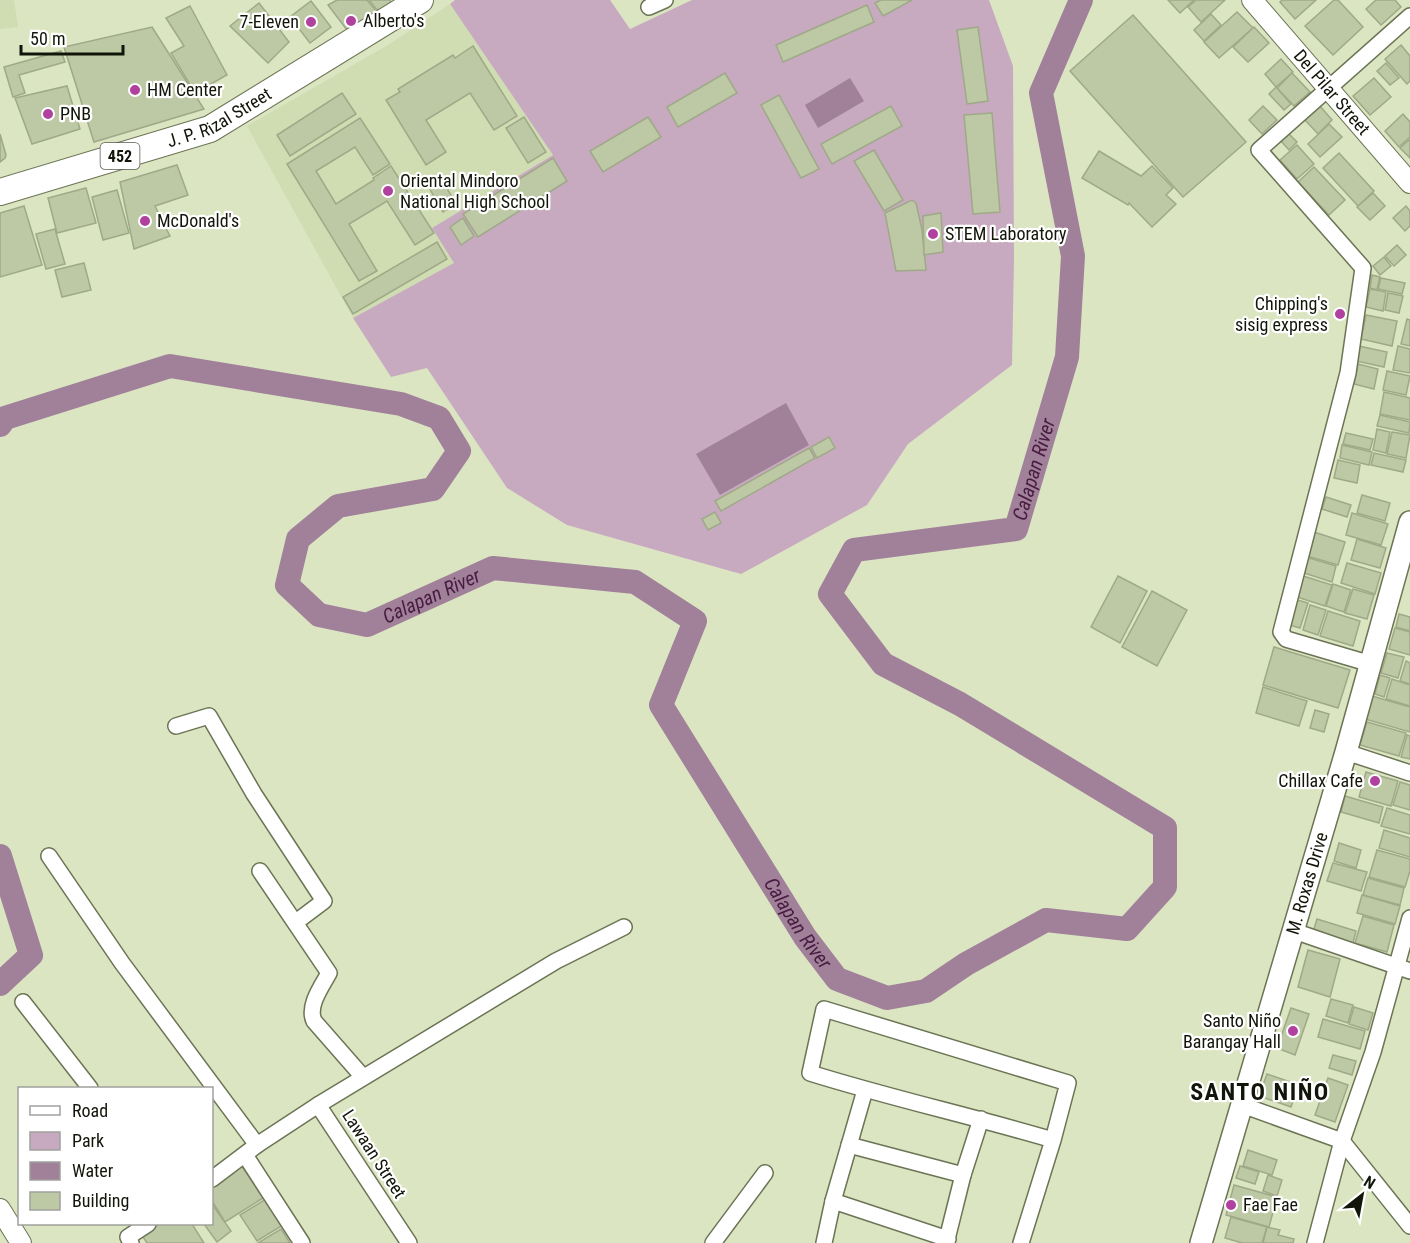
<svg xmlns="http://www.w3.org/2000/svg" width="1410" height="1243" font-family="'Roboto Condensed',sans-serif">
	<rect width="100%" height="100%" fill="#dbe5c2"/>
	<g fill="#d0ddb2">
		<polygon points="0,0 14,0 18,27 0,29"/>
		<polygon points="450,4 553,155 432,228 455,263 353,318 247,126 388,45"/>
	</g>
	<polygon fill="#c7aac0" points="455,0 610,0 630,29 692,0 989,0 1013,66 1014,258 1012,365 908,444 867,505 741,574 567,525 507,488 427,368 391,377 353,318 454,263 432,228 553,155 450,4"/>
	<g fill="#a1809a">
		<polygon points="850,78 864,101 818,128 805,105"/>
		<polygon points="786,403 809,445 720,495 696,454"/>
	</g>
	<g fill="none" stroke-linecap="round" stroke-linejoin="round">
		<g stroke="#a1809a" stroke-width="24">
			<path id="s1" d="M0,425L5,418L170,366L401,404L439,418L459,451L433,489L338,506L298,539L287,585L319,615L367,625L493,568L635,582L695,621L661,705L805,937L837,979L887,998L926,991L966,964L1046,920L1127,929L1165,887V828L960,704L883,664L830,594L854,550L1016,529L1067,357L1073,256L1041,93L1081,0"/>
			<polyline points="0,856 31,955 0,984"/>
		</g>
	</g>
	<g fill="#bdc8a5" stroke="#9fa987" stroke-width="1.5">
		<polygon points="337,0 367,0 377,12 347,30 328,5"/>
		<polygon points="369,0 390,0 391,2 378,11"/>
		<polygon points="881,0 912,0 883,16 875,3"/>
		<polygon points="1168,0 1194,0 1180,13"/>
		<polygon points="1196,0 1225,0 1201,22 1188,7"/>
		<polygon points="1282,0 1316,0 1295,19 1280,2"/>
		<polygon points="1334,0 1338,0 1363,27 1333,55 1305,26"/>
		<polygon points="1376,0 1395,0 1401,7 1381,25 1366,9"/>
		<polygon points="311,1 331,27 310,43 290,17"/>
		<polygon points="259,3 289,42 268,63 230,26"/>
		<polygon points="867,5 874,22 783,62 776,45"/>
		<polygon points="190,6 227,75 195,93 171,53 184,46 166,18"/>
		<polygon points="1237,12 1253,28 1219,58 1204,42"/>
		<polygon points="1211,14 1221,25 1204,41 1194,30"/>
		<polygon points="1133,15 1246,142 1183,197 1070,71"/>
		<polygon points="152,27 204,109 94,142 64,47"/>
		<polygon points="978,27 988,101 967,104 957,30"/>
		<polygon points="1254,27 1269,43 1248,62 1233,47"/>
		<polygon points="1401,45 1410,56 1410,81 1407,84 1385,59"/>
		<polygon points="473,46 517,116 494,130 470,93 426,120 446,152 426,165 386,100 400,92 398,89 453,55 455,58"/>
		<polygon points="61,51 65,62 19,75 25,93 13,97 4,67"/>
		<polygon points="1281,59 1293,72 1276,87 1265,74"/>
		<polygon points="1386,63 1399,78 1390,85 1377,71"/>
		<polygon points="725,73 737,93 678,127 667,107"/>
		<polygon points="1292,73 1310,92 1294,106 1277,88"/>
		<polygon points="1374,78 1391,97 1370,115 1353,96"/>
		<polygon points="67,86 80,129 32,144 15,98"/>
		<polygon points="1276,87 1291,104 1284,110 1269,94"/>
		<polygon points="342,93 356,114 290,156 277,135"/>
		<polygon points="779,95 819,169 801,178 761,105"/>
		<polygon points="891,106 902,126 832,164 821,144"/>
		<polygon points="1263,106 1277,120 1262,134 1249,120"/>
		<polygon points="1320,106 1332,120 1318,134 1305,120"/>
		<polygon points="992,113 1000,212 973,214 964,115"/>
		<polygon points="1403,114 1410,122 1410,137 1399,147 1385,131"/>
		<polygon points="524,117 546,152 528,163 506,128"/>
		<polygon points="648,117 661,137 603,172 590,151"/>
		<polygon points="360,118 390,164 373,175 355,147 316,171 336,204 374,180 373,178 391,166 434,233 415,245 387,201 349,224 377,271 359,281 287,164"/>
		<polygon points="1329,124 1342,137 1320,157 1308,144"/>
		<polygon points="0,134 6,155 5,158 0,162"/>
		<polygon points="1289,134 1297,142 1289,150 1281,141"/>
		<polygon points="1410,139 1410,158 1400,148"/>
		<polygon points="1297,145 1314,164 1297,179 1280,160"/>
		<polygon points="874,150 903,200 884,211 854,161"/>
		<polygon points="1099,151 1141,176 1152,166 1173,188 1166,195 1176,204 1152,227 1129,203 1128,205 1082,178"/>
		<polygon points="1339,153 1374,191 1358,206 1323,168"/>
		<polygon points="553,158 567,181 478,237 463,214"/>
		<polygon points="177,165 188,195 155,206 170,236 134,249 120,182"/>
		<polygon points="1314,167 1345,200 1329,215 1298,182"/>
		<polygon points="441,178 456,204 443,212 428,186"/>
		<polygon points="86,188 96,223 57,233 48,198"/>
		<polygon points="117,190 129,233 103,240 92,197"/>
		<polygon points="1373,193 1385,206 1370,220 1357,207"/>
		<polygon points="912,200 916,203 922,230 926,270 896,271 885,213"/>
		<polygon points="24,206 42,265 0,277 0,213"/>
		<polygon points="1406,206 1410,211 1410,226 1405,231 1393,218"/>
		<polygon points="941,213 943,252 924,255 923,216"/>
		<polygon points="463,218 474,236 461,245 450,227"/>
		<polygon points="55,229 65,264 46,269 36,234"/>
		<polygon points="437,242 447,259 353,314 343,297"/>
		<polygon points="1397,245 1406,255 1394,266 1385,256"/>
		<polygon points="1384,257 1391,266 1380,275 1373,266"/>
		<polygon points="84,263 91,290 62,297 55,270"/>
		<polygon points="1372,275 1380,277 1377,290 1370,288"/>
		<polygon points="1381,278 1405,283 1402,294 1378,289"/>
		<polygon points="1370,289 1386,292 1383,311 1366,307"/>
		<polygon points="1388,293 1403,296 1399,313 1385,310"/>
		<polygon points="1366,315 1397,321 1392,346 1361,339"/>
		<polygon points="1407,319 1410,320 1410,346 1401,344"/>
		<polygon points="1359,346 1387,352 1384,367 1356,361"/>
		<polygon points="1398,346 1410,349 1410,373 1393,370"/>
		<polygon points="1358,364 1378,369 1374,389 1354,384"/>
		<polygon points="1387,371 1410,376 1406,395 1383,390"/>
		<polygon points="1384,392 1410,398 1410,420 1380,414"/>
		<polygon points="1380,415 1410,422 1409,433 1377,426"/>
		<polygon points="1377,429 1390,432 1386,453 1373,450"/>
		<polygon points="1392,432 1410,435 1406,458 1387,454"/>
		<polygon points="1346,433 1373,439 1370,450 1343,444"/>
		<polygon points="829,437 835,448 817,458 811,447"/>
		<polygon points="1342,445 1372,452 1369,465 1340,458"/>
		<polygon points="809,448 815,458 721,511 715,501"/>
		<polygon points="1374,453 1406,460 1403,472 1371,465"/>
		<polygon points="1338,460 1360,465 1357,483 1334,478"/>
		<polygon points="1362,495 1390,503 1385,521 1357,513"/>
		<polygon points="1326,497 1351,505 1347,517 1322,509"/>
		<polygon points="715,512 721,523 708,530 702,519"/>
		<polygon points="1352,513 1388,524 1381,545 1346,535"/>
		<polygon points="1314,532 1345,542 1338,565 1307,556"/>
		<polygon points="1357,539 1386,548 1380,568 1351,560"/>
		<polygon points="1306,557 1336,566 1332,582 1301,572"/>
		<polygon points="1347,563 1381,573 1375,594 1341,583"/>
		<polygon points="1300,575 1332,585 1325,606 1294,596"/>
		<polygon points="1118,576 1147,591 1120,643 1091,627"/>
		<polygon points="1333,584 1351,590 1344,612 1326,606"/>
		<polygon points="1353,589 1374,595 1367,619 1345,613"/>
		<polygon points="1152,591 1187,610 1157,666 1122,647"/>
		<polygon points="1294,599 1308,603 1300,628 1286,624"/>
		<polygon points="1310,605 1326,610 1318,635 1303,630"/>
		<polygon points="1328,611 1360,621 1353,646 1320,636"/>
		<polygon points="1399,614 1410,617 1410,631 1396,627"/>
		<polygon points="1395,628 1410,632 1410,655 1389,649"/>
		<polygon points="1274,647 1350,670 1338,708 1263,685"/>
		<polygon points="1387,653 1404,657 1398,678 1381,673"/>
		<polygon points="1406,661 1410,663 1410,684 1400,681"/>
		<polygon points="1380,675 1390,678 1384,697 1375,694"/>
		<polygon points="1392,679 1410,685 1410,706 1386,699"/>
		<polygon points="1263,687 1307,701 1299,726 1256,713"/>
		<polygon points="1372,696 1410,707 1410,732 1365,719"/>
		<polygon points="1315,710 1329,714 1324,732 1310,728"/>
		<polygon points="1367,722 1406,733 1399,756 1360,745"/>
		<polygon points="1407,735 1410,736 1410,759 1401,757"/>
		<polygon points="1366,772 1398,781 1391,806 1359,797"/>
		<polygon points="1400,782 1410,785 1410,810 1393,805"/>
		<polygon points="1345,796 1383,807 1379,823 1341,812"/>
		<polygon points="1387,808 1410,815 1410,834 1381,826"/>
		<polygon points="1384,830 1410,838 1410,857 1379,848"/>
		<polygon points="1339,843 1361,850 1356,868 1334,861"/>
		<polygon points="1377,850 1410,859 1410,871 1405,887 1369,877"/>
		<polygon points="1333,863 1367,872 1361,891 1327,881"/>
		<polygon points="1368,878 1404,888 1400,905 1363,895"/>
		<polygon points="1362,895 1400,906 1395,924 1357,913"/>
		<polygon points="1363,916 1394,925 1387,952 1355,943"/>
		<polygon points="1317,919 1356,931 1353,943 1313,932"/>
		<polygon points="1308,950 1340,959 1330,997 1298,987"/>
		<polygon points="1331,999 1353,1005 1348,1023 1326,1016"/>
		<polygon points="1354,1007 1373,1013 1368,1030 1349,1024"/>
		<polygon points="1291,1008 1309,1014 1295,1055 1277,1048"/>
		<polygon points="1323,1019 1365,1031 1360,1049 1318,1037"/>
		<polygon points="1333,1055 1356,1061 1352,1075 1329,1068"/>
		<polygon points="1267,1074 1299,1085 1291,1107 1259,1096"/>
		<polygon points="1328,1078 1348,1085 1335,1122 1315,1115"/>
		<polygon points="1248,1150 1277,1160 1272,1175 1243,1166"/>
		<polygon points="241,1165 263,1198 225,1222 212,1201 212,1184"/>
		<polygon points="1240,1166 1259,1172 1255,1184 1236,1178"/>
		<polygon points="1268,1175 1282,1180 1277,1196 1263,1191"/>
		<polygon points="1234,1185 1277,1197 1269,1227 1226,1215"/>
		<polygon points="266,1199 283,1225 257,1241 240,1215"/>
		<polygon points="212,1204 231,1231 217,1242 204,1224 212,1224"/>
		<polygon points="1231,1217 1267,1227 1262,1243 1242,1243 1225,1238"/>
		<polygon points="159,1224 192,1224 204,1243 147,1243 143,1237"/>
		<polygon points="1267,1227 1280,1230 1278,1235 1294,1239 1293,1243 1263,1243"/>
		<polygon points="281,1229 290,1243 258,1243"/>
	</g>
	<g fill="none" stroke-linecap="round" stroke-linejoin="round">
		<g stroke="#6b7454" stroke-width="18">
			<g id="minor">
				<polyline points="649,7 665,0"/>
				<polyline points="1371,664 1286,639 1281,632 1348,373 1363,268 1259,150 1410,16"/>
				<polyline points="176,726 209,716 254,794 324,901 296,922"/>
				<polyline points="1346,752 1410,773"/>
				<polyline points="49,856 122,963 257,1145"/>
				<path d="M260,871L329,973C322,986 307,1006 314,1021L363,1077"/>
				<polyline points="1294,931 1410,971"/>
				<polyline points="23,1002 90,1088"/>
				<polyline points="318,1105 556,961 624,927"/>
				<polyline points="1242,1105 1342,1141 1410,1226"/>
				<polyline points="849,1145 963,1175 981,1119"/>
				<polyline points="245,1155 302,1243"/>
				<polyline points="212,1179 257,1145 318,1105 409,1243"/>
				<polyline points="833,1201 948,1239"/>
				<polyline points="131,1243 128,1237 148,1224"/>
				<polyline points="713,1243 765,1173"/>
				<polyline points="824,1243 833,1201 865,1090"/>
				<polyline points="946,1243 963,1175"/>
				<path d="M1021,1243L1053,1140L1068,1083L824,1009L810,1073C890,1098 972,1116 1053,1140"/>
				<polyline points="1315,1243 1342,1141 1373,1052 1410,918"/>
			</g>
		</g>
		<g stroke="#6b7454" stroke-width="22">
			<g id="tertiary">
				<path id="s2" d="M1252,0L1410,183"/>
				<polyline points="0,1209 21,1243"/>
			</g>
		</g>
		<g stroke="#6b7454" stroke-width="24">
			<g id="secondary">
				<path id="s3" d="M1201,1243L1346,752L1410,522"/>
			</g>
		</g>
		<g stroke="#6b7454" stroke-width="28">
			<g id="trunk">
				<path id="s4" d="M0,192L210,129L420,0"/>
			</g>
		</g>
		<use href="#minor" stroke="#fff" stroke-width="15"/>
		<use href="#tertiary" stroke="#fff" stroke-width="20"/>
		<use href="#secondary" stroke="#fff" stroke-width="21"/>
		<use href="#trunk" stroke="#fff" stroke-width="26"/>
	</g>
	<g fill="#b0419e" stroke="#fff" stroke-width="2">
		<circle cx="351" cy="21" r="6"/>
		<circle cx="311" cy="22" r="6"/>
		<circle cx="135" cy="90" r="6"/>
		<circle cx="48" cy="114" r="6"/>
		<circle cx="388" cy="191" r="6"/>
		<circle cx="145" cy="221" r="6"/>
		<circle cx="933" cy="234" r="6"/>
		<circle cx="1340" cy="314" r="6"/>
		<circle cx="1375" cy="781" r="6"/>
		<circle cx="1293" cy="1031" r="6"/>
		<circle cx="1231" cy="1205" r="6"/>
	</g>
	<g text-anchor="middle" stroke-width="4.5" stroke-linejoin="round" paint-order="stroke">
		<rect fill="#fff" stroke="#595b53" stroke-width="1.5" x="100.5" y="143" width="39" height="26" rx="4.5"/>
		<g font-size="16" font-weight="bold" fill="#121509">
			<text x="120" y="162">452</text>
		</g>
		<g font-size="18" fill="#121509" stroke="#fff" text-anchor="start">
			<text x="363" y="27">Alberto's</text>
			<text x="299" y="28" text-anchor="end">7-Eleven</text>
			<text x="147" y="96">HM Center</text>
			<text x="60" y="120">PNB</text>
			<text x="400" y="187">Oriental Mindoro<tspan x="400" dy="21">National High School</tspan></text>
			<text x="157" y="227">McDonald's</text>
			<text x="945" y="240">STEM Laboratory</text>
			<text x="1328" y="310" text-anchor="end">Chipping's<tspan x="1328" dy="21">sisig express</tspan></text>
			<text x="1363" y="787" text-anchor="end">Chillax Cafe</text>
			<text x="1281" y="1027" text-anchor="end">Santo Niño<tspan x="1281" dy="21">Barangay Hall</tspan></text>
			<text x="1243" y="1211">Fae Fae</text>
		</g>
		<g font-size="18" fill="#121509" stroke="#fff">
			<text dy="6" stroke="none"><textPath href="#s2" startOffset="122">Del Pilar Street</textPath></text>
			<text dy="6" stroke="none"><textPath href="#s4" startOffset="232">J. P. Rizal Street</textPath></text>
			<text dy="6" stroke="none"><textPath href="#s3" startOffset="375">M. Roxas Drive</textPath></text>
			<text transform="translate(374 1154) rotate(57)" y="6">Lawaan Street</text>
		</g>
		<g font-size="20" font-style="italic" fill="#481c41" stroke="#fff">
			<text dy="7" stroke="none"><textPath href="#s1" startOffset="2718">Calapan River</textPath></text>
			<text dy="7" stroke="none"><textPath href="#s1" startOffset="900">Calapan River</textPath></text>
			<text dy="7" stroke="none"><textPath href="#s1" startOffset="1530">Calapan River</textPath></text>
		</g>
		<g font-size="24" font-weight="bold" letter-spacing="1.5" fill="#121509" stroke="#fff">
			<text x="1260" y="1100">SANTO NIÑO</text>
		</g>
	</g>
	<rect x="18" y="1087" width="195" height="138" fill="#ffffff" stroke="#a0a19d" stroke-width="1.5"/>
	<rect x="30" y="1106" width="30" height="9" fill="#ffffff" stroke="#a0a19d" stroke-width="1.5"/>
	<text x="72" y="1117" font-size="18" fill="#121509">Road</text>
	<rect x="30" y="1132" width="30" height="18" fill="#c7aac0" stroke="#a0a19d" stroke-width="1.5"/>
	<text x="72" y="1147" font-size="18" fill="#121509">Park</text>
	<rect x="30" y="1162" width="30" height="18" fill="#a1809a" stroke="#a0a19d" stroke-width="1.5"/>
	<text x="72" y="1177" font-size="18" fill="#121509">Water</text>
	<rect x="30" y="1192" width="30" height="18" fill="#bdc8a5" stroke="#a0a19d" stroke-width="1.5"/>
	<text x="72" y="1207" font-size="18" fill="#121509">Building</text>
	<g transform="translate(1362 1195) rotate(31)" stroke="#ffffff" stroke-width="4.5" paint-order="stroke">
	<path d="M0-4.5L10 22L0 15L-10 22Z" fill="#121509"/>
	<text y="-9" font-size="16" font-weight="bold" text-anchor="middle" fill="#121509">N</text>
	</g>
	<path d="M21 45v9h102v-9" fill="none" stroke="#121509" stroke-width="3"/>
	<text x="30" y="45" font-size="18" fill="#121509" stroke="#ffffff" stroke-width="4.5" paint-order="stroke">50 m</text>
</svg>
